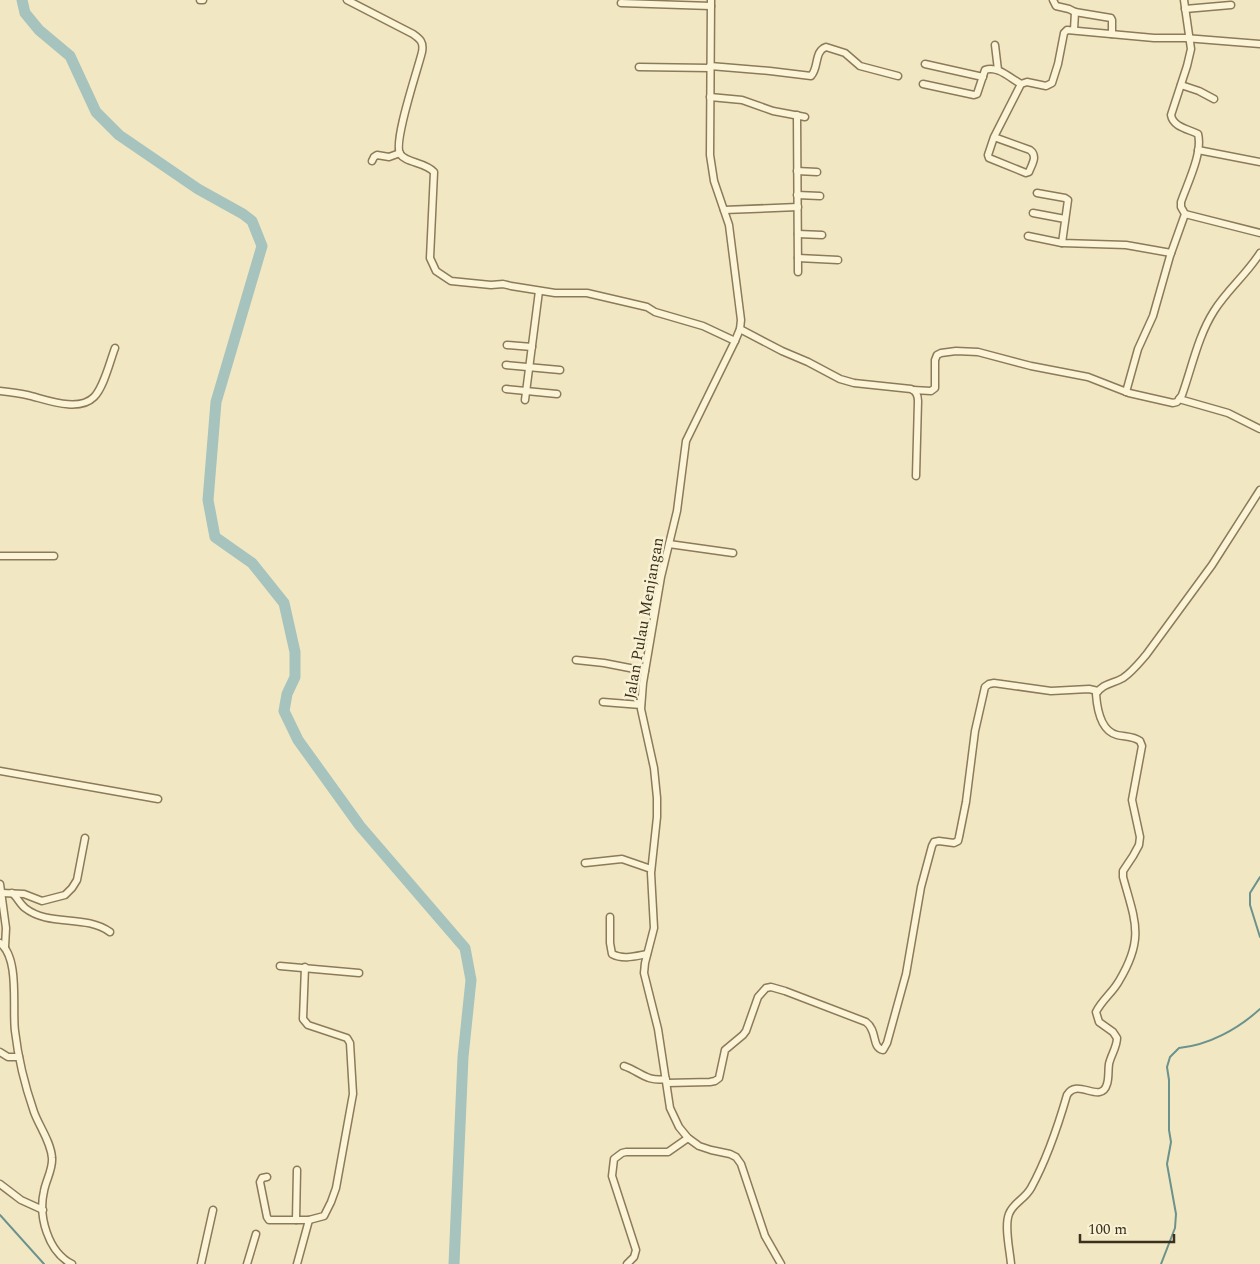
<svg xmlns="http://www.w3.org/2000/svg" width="1260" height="1264" font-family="Spectral,serif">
	<rect width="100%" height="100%" fill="#f1e8c3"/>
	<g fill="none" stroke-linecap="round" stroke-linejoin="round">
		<g stroke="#6b928d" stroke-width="2">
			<polyline points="1260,877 1250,893 1250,905 1260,937"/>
			<polyline points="0,1215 44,1264"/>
			<path d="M1161,1264L1175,1228L1176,1214L1167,1164L1171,1142L1169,1130V1080L1167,1067L1170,1057L1179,1048C1209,1045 1238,1029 1260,1009"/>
		</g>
		<polyline stroke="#a6c3be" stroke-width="11" points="22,0 25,13 39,30 70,56 96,112 119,135 198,189 243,214 252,221 262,246 216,402 208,500 215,537 252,563 284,603 295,652 295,677 287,694 284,711 298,740 360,826 465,948 471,980 463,1057 454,1264"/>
		<g stroke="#8c7a59" stroke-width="9">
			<g id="minor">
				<polyline points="200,0 203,0"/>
				<path d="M347,0L413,34C420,39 424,42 422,52C418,69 393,141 400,154C406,163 425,162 434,172L430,258L436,271L451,281L491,285L503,284L511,286L555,293H587L647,307L655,312L703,326L735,341"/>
				<polyline points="711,0 710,155 714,181 729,225 741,320 740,329 735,341 686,441 677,511 661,577 643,683 641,709 654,768 657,798 657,817 651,873 654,928 645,963 644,973 658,1029 670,1108 679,1127 688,1138 699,1146 711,1150 730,1154 736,1157 741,1164 765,1236 781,1264"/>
				<polyline points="1053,0 1056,6 1069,9 1075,12 1074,30"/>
				<polyline points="621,3 711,6"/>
				<polyline points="1185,9 1231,5"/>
				<polyline points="1075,12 1111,18 1112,20 1112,34"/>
				<polyline points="995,45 998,70"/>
				<polyline points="925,64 983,77"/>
				<path d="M710,66L770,71L811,76C819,68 814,51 826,47L845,53L860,66L898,76"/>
				<polyline points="639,67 710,68"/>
				<path d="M923,84L974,95L977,94L985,70C997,65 1010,78 1021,84"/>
				<polyline points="1181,85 1199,91 1214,99"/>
				<polyline points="710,97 742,100 773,111 805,117"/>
				<polyline points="797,115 798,272"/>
				<path d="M994,137L988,155L989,158L1026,173L1029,172C1032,164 1038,156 1030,150L994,137L1021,84L1027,82L1046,86L1052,83L1058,64L1064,33L1067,30L1154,38H1185L1260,44"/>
				<polyline points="1198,150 1260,162"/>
				<polyline points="372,161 374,157 377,155 389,157 400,153"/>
				<polyline points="797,171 817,172"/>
				<polyline points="1037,193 1065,198 1068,200 1062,243 1126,245 1171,253"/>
				<polyline points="797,195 820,196"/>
				<polyline points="724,210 798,207"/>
				<polyline points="1033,213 1065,219"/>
				<polyline points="1185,214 1260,233"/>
				<polyline points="798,234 822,235"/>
				<polyline points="1028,236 1062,243"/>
				<polyline points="798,258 838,260"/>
				<path d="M740,329L782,351L808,362L840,379L854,383L911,389C916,391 918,395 918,401L916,476"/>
				<polyline points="507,345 532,347"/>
				<polyline points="506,365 560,370"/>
				<polyline points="506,389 557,394"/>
				<path d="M913,390L931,391L935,388V360L937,355L941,353L956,351L978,352L1031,366L1088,377L1129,393L1173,403L1177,402L1182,395C1192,367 1198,336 1214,311C1227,290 1247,274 1260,253"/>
				<path d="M0,391C9,392 18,393 27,395C45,399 78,413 94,397C104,387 110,361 115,348"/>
				<path d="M1126,392L1138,349L1153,316L1170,256L1185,214L1181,207V202C1187,184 1203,153 1198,134C1188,129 1173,127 1171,115L1187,66L1191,49L1184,0"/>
				<polyline points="1179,399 1228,413 1260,429"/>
				<polyline points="525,400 539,291"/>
				<polyline points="669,544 733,553"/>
				<polyline points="0,556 54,556"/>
				<polyline points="576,660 604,663 645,671"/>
				<polyline points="603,702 641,705"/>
				<polyline points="0,771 158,799"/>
				<polyline points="585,863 622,859 651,869"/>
				<polyline points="0,884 6,928 5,947"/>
				<polyline points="2,893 24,894 42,901 65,895 72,888 77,880 85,838"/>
				<path d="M12,893C17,897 20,904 25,908C49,927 85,914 110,932"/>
				<path d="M610,917V943L612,954C623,960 636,956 647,954"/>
				<path d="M0,943C20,958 12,1008 15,1031C18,1057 25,1086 34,1112C39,1126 51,1142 52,1158C53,1169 46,1180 44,1191C38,1216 48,1252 72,1264"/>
				<polyline points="280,966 359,973"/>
				<polyline points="0,1052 8,1057 19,1057"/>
				<path d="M624,1066C641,1072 646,1082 666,1079"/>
				<path d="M667,1083L710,1082L715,1081L719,1078L725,1050L743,1035L746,1031L758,997L766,988L771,987L785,991L866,1022C878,1031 871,1047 883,1050L887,1043L906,974L921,887L932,846L934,842L939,841L954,843L958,841L959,837L966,802L975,731L985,687L989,684L994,683L1051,691L1089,689L1098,691"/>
				<polyline points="267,1177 262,1178 260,1182 267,1217 269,1220 309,1220 324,1216 331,1202 336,1188 353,1094 350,1043 347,1038 308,1025 303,1019 305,967"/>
				<polyline points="0,1184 21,1200 43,1210"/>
				<polyline points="296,1220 297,1170"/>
				<polyline points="201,1264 213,1210"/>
				<polyline points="247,1264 256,1234"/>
				<polyline points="297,1264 309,1220"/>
				<polyline points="627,1264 634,1257 636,1250 612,1176 614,1159 622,1153 626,1152 668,1152 688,1138"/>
				<path d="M1011,1264C1010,1251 1004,1226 1009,1214C1013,1203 1025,1199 1031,1188C1047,1159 1058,1126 1067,1095C1077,1077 1101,1105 1107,1084C1109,1078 1108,1071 1109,1064C1111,1055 1117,1047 1117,1038L1113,1032L1099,1022L1096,1012C1102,1000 1113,992 1119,981C1145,938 1135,921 1123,877V871L1133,856L1139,845L1140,837L1132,800L1142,746L1140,741C1133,736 1125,737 1117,735C1101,731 1097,708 1096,694C1103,683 1113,684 1123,678C1132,672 1139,663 1146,655L1212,565L1260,490"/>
			</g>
		</g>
		<use href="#minor" stroke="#fbf4d7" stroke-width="6"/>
	</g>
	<g text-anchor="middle" stroke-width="5" stroke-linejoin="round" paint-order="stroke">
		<g font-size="16" fill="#3b2f1e" stroke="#f8f1d3">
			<text transform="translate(643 618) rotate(-80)" y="6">Jalan Pulau Menjangan</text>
		</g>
	</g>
	<path d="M1080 1234v8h94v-8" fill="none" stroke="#3b2f1e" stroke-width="2.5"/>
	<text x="1088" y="1234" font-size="15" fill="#3b2f1e" stroke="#f8f1d3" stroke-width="4" paint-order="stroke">100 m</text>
</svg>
